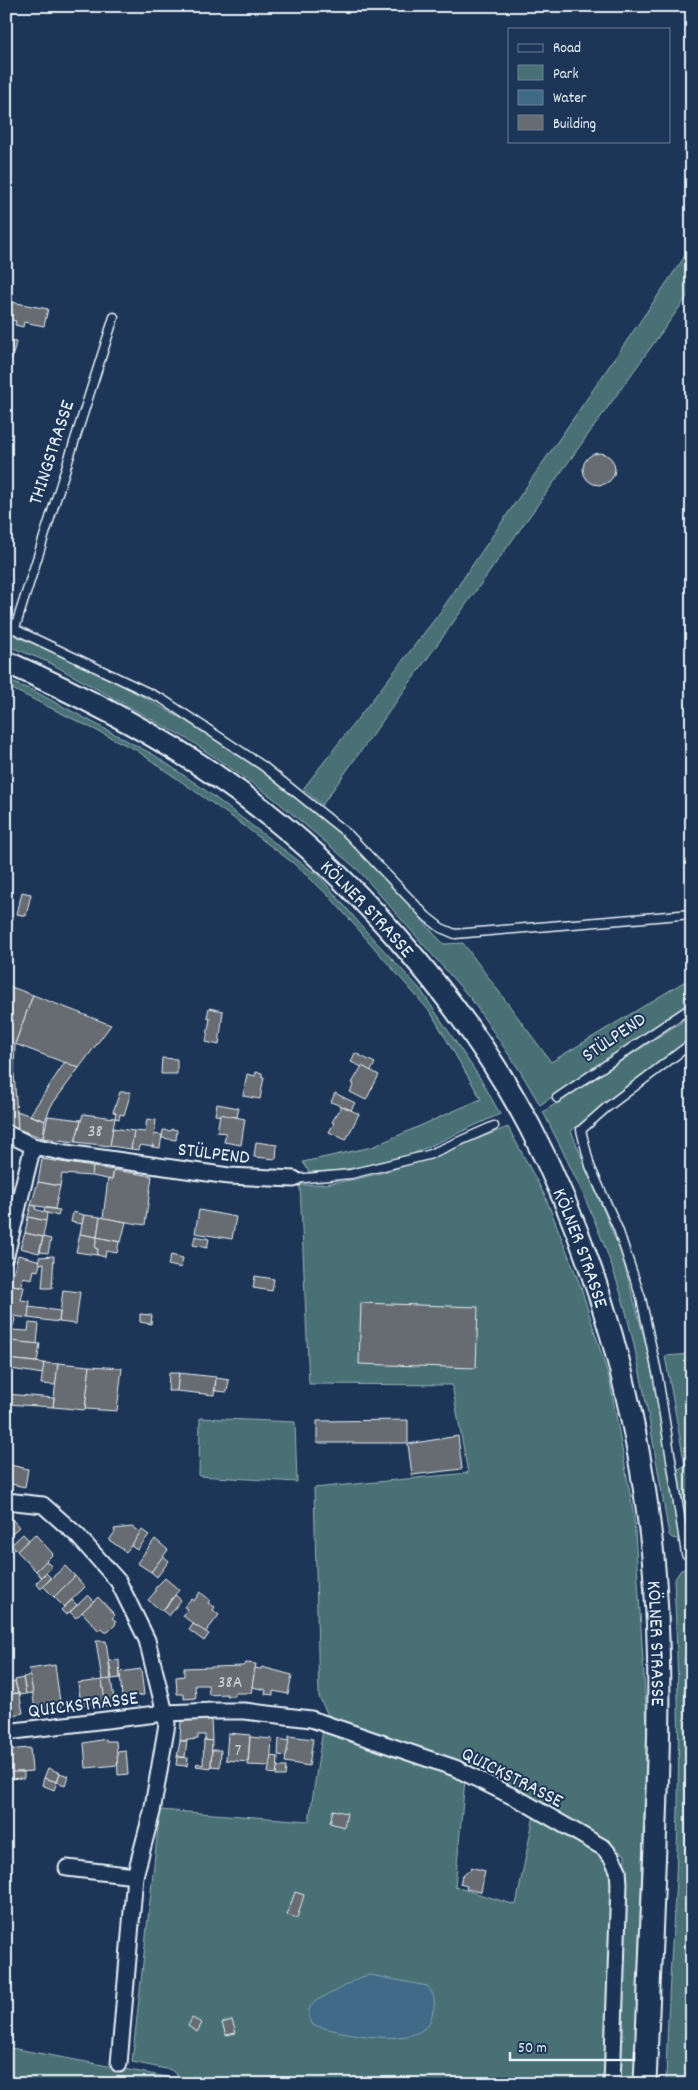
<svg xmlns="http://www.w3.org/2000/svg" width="698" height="2090" font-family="Dekko,sans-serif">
	<rect width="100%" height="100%" fill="#1d3557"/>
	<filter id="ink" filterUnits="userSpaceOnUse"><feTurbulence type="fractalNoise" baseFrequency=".02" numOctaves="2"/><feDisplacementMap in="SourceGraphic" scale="10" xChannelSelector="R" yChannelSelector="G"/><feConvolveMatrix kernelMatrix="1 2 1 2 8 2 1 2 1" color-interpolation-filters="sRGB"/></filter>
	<g filter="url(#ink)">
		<g fill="#487175" stroke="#98b1b6">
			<polygon points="692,246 692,290 322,805 303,789 438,615"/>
			<path d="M6,632C118,678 225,737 318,814C338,831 360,847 378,866C402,890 419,920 444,944L463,943L551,1062L692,977V1001L540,1105L520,1071L471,999L359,871L323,840L272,797L191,741L48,662L6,645Z"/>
			<polygon points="6,680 34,691 154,755 201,787 320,877 366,931 420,989 482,1081 500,1114 406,1157 337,1171 309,1172 303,1162 372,1147 481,1099 431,1013 330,897 293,863 239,822 136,750 6,686"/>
			<path d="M692,1015V1038L571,1131L621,1253L646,1344L673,1471L685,1466L665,1356L692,1354V1655L684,1656L687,2084H666C667,2015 672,1947 676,1879C680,1779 679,1679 674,1580L681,1570L687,1568L682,1540L672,1538L669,1535C656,1461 645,1385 626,1312C607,1242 576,1176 543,1112Z"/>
			<path d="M508,1127L545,1196L581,1287L610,1382L634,1516L647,1724L634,2084H615L625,1855L577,1825L468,1767L340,1721L328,1715L319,1697L314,1488L468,1473L452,1385L309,1384L300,1185C371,1185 443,1152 508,1127Z"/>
			<polygon points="200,1418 295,1422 297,1482 199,1476"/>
			<polygon points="323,1729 465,1779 455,1887 516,1905 534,1815 599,1851 609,1865 614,1880 606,2084 188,2084 171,2070 132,2062 160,1810 309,1821"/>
			<polygon points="6,2047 167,2077 175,2084 6,2084"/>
		</g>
		<path fill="#406b87" stroke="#83a1b4" d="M370,1975L427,1986C434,1993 436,2002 433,2011C432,2015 431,2020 429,2023C413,2050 338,2032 313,2025C299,2003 323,1998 338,1990C349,1984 357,1977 370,1975Z"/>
		<g fill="#666c71" stroke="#e8f1f8">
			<polygon points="6,301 48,309 44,326 24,322 23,327 15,325 16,321 6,319"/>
			<polygon points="6,340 16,342 12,359 6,358"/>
			<circle cx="599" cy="469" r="16"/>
			<polygon points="22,892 31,894 26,916 17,914"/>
			<polygon points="6,985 33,995 15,1044 14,1073 6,1073"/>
			<polygon points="33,995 111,1025 79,1068 15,1044"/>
			<polygon points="209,1008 223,1011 219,1045 206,1042 210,1018 207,1017"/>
			<polygon points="355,1053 375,1063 371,1071 351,1062"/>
			<polygon points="162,1058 177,1059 177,1074 161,1074"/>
			<polygon points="65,1062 79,1068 51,1106 45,1121 30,1115"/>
			<polygon points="362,1066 379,1075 366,1100 350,1092 354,1084 352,1083"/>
			<polygon points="256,1072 262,1073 262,1077 264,1077 260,1099 243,1096 247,1074 255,1076"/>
			<polygon points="6,1073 14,1073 18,1129 6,1124"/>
			<polygon points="120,1092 131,1092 124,1115 120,1114 119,1119 115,1118 116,1113 113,1112"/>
			<polygon points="335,1093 355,1103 351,1110 331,1102"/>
			<polygon points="217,1104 239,1108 237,1117 215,1115"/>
			<polygon points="342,1106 359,1114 346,1140 329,1132 334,1123 332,1122"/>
			<polygon points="17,1111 45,1121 43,1138 18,1129"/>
			<polygon points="83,1114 115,1118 110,1146 75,1142"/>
			<polygon points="220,1114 245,1119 241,1145 224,1142 226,1133 217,1132"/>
			<polygon points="48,1116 81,1120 75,1142 43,1138"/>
			<polygon points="147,1119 156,1120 153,1147 140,1145 139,1150 131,1149 134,1131 145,1132"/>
			<polygon points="113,1128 134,1131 131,1149 110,1146"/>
			<polygon points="172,1129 177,1130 176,1140 162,1138 163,1130 171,1131"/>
			<polygon points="154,1134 162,1135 160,1148 153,1147"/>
			<polygon points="256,1142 277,1145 276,1159 254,1157"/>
			<polygon points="42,1159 93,1167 92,1176 62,1174 60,1186 38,1182"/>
			<polygon points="93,1167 114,1170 112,1180 92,1176"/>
			<polygon points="114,1170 152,1176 145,1225 103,1218 108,1179 112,1180"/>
			<polygon points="38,1182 60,1186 55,1209 31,1205"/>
			<polygon points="31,1205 36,1206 35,1209 47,1213 46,1221 28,1217"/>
			<polygon points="45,1208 60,1210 58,1216 44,1212"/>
			<polygon points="199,1210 236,1217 232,1239 195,1233"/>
			<polygon points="73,1212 84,1215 82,1224 71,1222"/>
			<polygon points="84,1215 100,1217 97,1237 80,1234"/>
			<polygon points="28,1217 46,1221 43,1237 25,1233"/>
			<polygon points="100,1217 126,1222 121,1242 97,1237"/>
			<polygon points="25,1233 43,1237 39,1253 20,1248"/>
			<polygon points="80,1234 97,1237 95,1248 98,1249 97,1255 76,1252"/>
			<polygon points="195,1236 209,1239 207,1248 193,1245"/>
			<polygon points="43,1237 51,1239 48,1253 40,1252"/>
			<polygon points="97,1237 119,1242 117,1253 106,1251 105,1257 97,1255 98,1249 95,1248"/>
			<polygon points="18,1255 41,1261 38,1271 34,1270 32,1279 23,1277 21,1286 10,1285"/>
			<polygon points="171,1255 183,1258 181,1268 168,1265"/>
			<polygon points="54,1256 52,1288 42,1288 44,1263 40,1264 39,1257"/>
			<polygon points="255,1276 274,1279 272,1291 253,1288"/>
			<polygon points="6,1284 24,1287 21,1300 30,1301 28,1318 6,1315"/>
			<polygon points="63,1290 80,1292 76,1324 59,1322"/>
			<polygon points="361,1303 478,1307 476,1368 359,1364"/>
			<polygon points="29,1307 60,1311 59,1322 28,1318"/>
			<polygon points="140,1314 152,1315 151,1324 140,1322"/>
			<polygon points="6,1316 13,1317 15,1319 12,1330 28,1331 29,1323 39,1324 37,1344 10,1341 9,1344 6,1344"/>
			<polygon points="10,1341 40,1344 37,1362 6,1359 6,1344 9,1344"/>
			<polygon points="6,1359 44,1363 43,1374 11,1369 6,1382"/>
			<polygon points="44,1363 58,1364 56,1385 41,1384"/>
			<polygon points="58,1363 90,1366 85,1410 53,1407"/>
			<polygon points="90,1366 122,1368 117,1411 85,1409"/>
			<polygon points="169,1373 179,1373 177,1391 168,1391"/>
			<polygon points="179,1373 216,1377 214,1395 177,1391"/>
			<polygon points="216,1378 229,1380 227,1392 215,1391"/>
			<polygon points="6,1394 54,1398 53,1407 6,1404"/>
			<polygon points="408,1420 408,1443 317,1443 317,1421"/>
			<polygon points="458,1436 462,1469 412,1475 408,1444"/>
			<polygon points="6,1464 28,1469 25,1487 6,1483"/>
			<polygon points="9,1516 19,1527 6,1539 6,1519"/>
			<polygon points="132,1527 141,1533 126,1552 109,1540 115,1532 114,1529"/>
			<polygon points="142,1530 149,1535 137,1550 131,1546"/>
			<polygon points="23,1534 29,1540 17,1551 11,1545"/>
			<polygon points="35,1534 53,1554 36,1571 17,1551"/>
			<polygon points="155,1539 168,1550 151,1572 137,1563"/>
			<polygon points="163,1556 169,1561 157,1577 151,1572"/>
			<polygon points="46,1561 52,1567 41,1577 36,1571"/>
			<polygon points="65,1566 75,1576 54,1597 43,1586"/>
			<polygon points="46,1573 51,1578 41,1589 36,1583"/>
			<polygon points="75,1576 85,1587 64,1607 54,1597"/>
			<polygon points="165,1578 179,1590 162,1611 148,1600 155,1592 155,1588"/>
			<polygon points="200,1592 210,1600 208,1603 215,1607 213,1610 219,1615 205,1633 183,1616 187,1609 184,1607 191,1599 194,1601"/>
			<polygon points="88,1595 94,1601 76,1618 70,1612"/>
			<polygon points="175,1595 181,1600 169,1616 163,1611"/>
			<polygon points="98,1597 115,1615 112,1618 116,1621 115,1625 108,1632 105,1632 101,1628 99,1631 82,1612"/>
			<polygon points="72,1600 77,1605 66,1615 61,1610"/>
			<polygon points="193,1624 209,1634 204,1641 189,1630"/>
			<polygon points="96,1641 106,1641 111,1679 102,1680"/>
			<polygon points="119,1660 120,1678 112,1679 109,1661"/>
			<polygon points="246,1663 256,1664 251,1693 235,1693 235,1696 227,1696 227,1694 209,1695 208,1685 195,1685 196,1698 184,1699 184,1694 177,1694 176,1677 184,1676 184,1668 243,1666"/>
			<polygon points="55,1665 61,1709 49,1710 48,1707 35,1709 29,1669"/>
			<polygon points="262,1667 292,1675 288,1694 273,1691 273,1695 265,1694 266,1690 252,1687 255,1668 261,1669"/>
			<polygon points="141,1669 144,1695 122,1697 120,1672"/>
			<polygon points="30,1676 33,1693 26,1694 23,1677"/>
			<polygon points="23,1678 26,1694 20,1695 19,1693 18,1693 15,1680"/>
			<polygon points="111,1679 115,1705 105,1706 102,1680"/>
			<polygon points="102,1680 105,1702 81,1705 78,1683"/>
			<polygon points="15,1682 18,1693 6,1693 6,1684"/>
			<polygon points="11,1692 12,1694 19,1693 23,1713 6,1716 6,1693"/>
			<polygon points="211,1719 212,1741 205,1740 205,1735 198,1735 198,1739 180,1741 181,1721"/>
			<polygon points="228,1733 250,1735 248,1762 226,1760"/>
			<polygon points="289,1736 313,1739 309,1766 285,1762"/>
			<polygon points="250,1737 272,1739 270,1766 248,1765"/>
			<polygon points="106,1739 106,1741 116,1741 118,1765 86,1768 84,1743"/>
			<polygon points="279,1739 289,1741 286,1756 278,1755"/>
			<polygon points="204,1740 212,1741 211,1768 196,1766 197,1763 203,1765"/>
			<polygon points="180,1741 187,1741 185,1757 177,1757"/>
			<polygon points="30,1748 32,1771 7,1773 6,1750"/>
			<polygon points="212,1750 221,1750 220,1767 211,1766"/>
			<polygon points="126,1751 128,1774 118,1775 117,1752"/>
			<polygon points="271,1756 278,1757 277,1774 268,1773"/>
			<polygon points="177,1757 188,1758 187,1766 176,1765"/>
			<polygon points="277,1767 286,1767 285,1776 276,1776"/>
			<polygon points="48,1768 60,1773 57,1782 44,1778"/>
			<polygon points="6,1772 24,1772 24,1778 6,1779"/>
			<polygon points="60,1773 68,1776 65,1785 57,1782"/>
			<polygon points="44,1778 57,1782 54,1790 42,1785"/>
			<polygon points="333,1810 347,1813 344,1827 330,1823"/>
			<polygon points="471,1867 485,1871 481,1892 466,1889 467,1886 460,1884 462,1876 467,1871 470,1871"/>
			<polygon points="295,1892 304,1895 297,1918 287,1915"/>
			<polygon points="192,2018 202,2023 197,2032 188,2026"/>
			<polygon points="232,2020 236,2033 226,2035 222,2023"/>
		</g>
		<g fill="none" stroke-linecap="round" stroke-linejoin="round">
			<g stroke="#e8f1f8" stroke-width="11">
				<g id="service">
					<polyline points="6,625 162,699 263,766 349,835 427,917 441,928 455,934 692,914"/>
					<polyline points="15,628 114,317"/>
					<polyline points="692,1043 606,1108 581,1130 590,1166 618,1229 641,1298 658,1377 686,1554 692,1552"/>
					<polyline points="557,1098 692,1007"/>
					<polyline points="294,1179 351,1174 428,1155 494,1126"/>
				</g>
			</g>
			<g stroke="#e8f1f8" stroke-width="19">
				<g id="minor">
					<polyline points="6,1133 33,1146 66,1153 229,1176 294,1179"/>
					<polyline points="6,1255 33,1146"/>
					<polyline points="6,1501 43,1505 77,1535 118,1581 147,1640 165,1713 167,1724 152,1812 135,1876 119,2064"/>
					<polyline points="6,1732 165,1713 214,1711 244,1711 311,1719 455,1768 524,1802 604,1848 612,1858 618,1870 619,1884 612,2084"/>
					<polyline points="67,1868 135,1876"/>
				</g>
			</g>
			<g stroke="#e8f1f8" stroke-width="25">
				<g id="secondary">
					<path id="s1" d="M6,662C81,695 155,733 222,780C342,862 462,998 530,1127C599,1260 638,1409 653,1557C662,1653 659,1750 655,1846C652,1925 648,2005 645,2084"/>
				</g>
			</g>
			<use href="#service" stroke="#1d3557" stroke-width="8"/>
			<use href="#minor" stroke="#1d3557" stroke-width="15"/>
			<use href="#secondary" stroke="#1d3557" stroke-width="21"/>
		</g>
	</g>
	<g text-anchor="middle" stroke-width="4" stroke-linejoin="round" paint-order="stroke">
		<g font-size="18" fill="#c8d0d6">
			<text x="95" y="1136">38</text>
			<text x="230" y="1687">38A</text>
			<text x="238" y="1755">7</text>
		</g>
		<g font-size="20" fill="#e8f1f8" stroke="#1d3557">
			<text transform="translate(50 452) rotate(-72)" y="7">THINGSTRASSE</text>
			<text dy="7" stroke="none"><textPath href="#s1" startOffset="441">KÖLNER STRASSE</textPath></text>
			<text transform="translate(613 1036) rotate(-34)" y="7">STÜLPEND</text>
			<text transform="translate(214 1152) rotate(7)" y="7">STÜLPEND</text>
			<text dy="7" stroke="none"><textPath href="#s1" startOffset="846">KÖLNER STRASSE</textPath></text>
			<text dy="7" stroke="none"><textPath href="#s1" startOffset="1251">KÖLNER STRASSE</textPath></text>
			<text transform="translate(83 1703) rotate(-7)" y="7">QUICKSTRASSE</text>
			<text transform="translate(513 1776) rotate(27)" y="7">QUICKSTRASSE</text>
		</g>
	</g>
	<rect width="698" height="2090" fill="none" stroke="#1d3557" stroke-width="25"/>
	<rect x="12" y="12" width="673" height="2065" fill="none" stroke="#e8f1f8" stroke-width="2" filter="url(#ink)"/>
	<rect x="508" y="28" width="162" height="115" fill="#1d3557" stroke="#6e8097"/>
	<rect x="518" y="44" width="25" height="8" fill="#1d3557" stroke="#6e8097"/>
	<text x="553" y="52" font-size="15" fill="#e8f1f8">Road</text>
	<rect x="518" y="65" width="25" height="15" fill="#487175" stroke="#6e8097"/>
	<text x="553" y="78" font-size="15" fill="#e8f1f8">Park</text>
	<rect x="518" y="90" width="25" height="15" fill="#406b87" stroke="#6e8097"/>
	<text x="553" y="102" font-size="15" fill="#e8f1f8">Water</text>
	<rect x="518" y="115" width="25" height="15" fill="#666c71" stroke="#6e8097"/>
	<text x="553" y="128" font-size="15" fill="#e8f1f8">Building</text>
	<path d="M510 2052v8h124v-8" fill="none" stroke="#e8f1f8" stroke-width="2.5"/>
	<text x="518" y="2052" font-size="15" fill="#e8f1f8" stroke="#1d3557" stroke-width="4" paint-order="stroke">50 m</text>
</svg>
